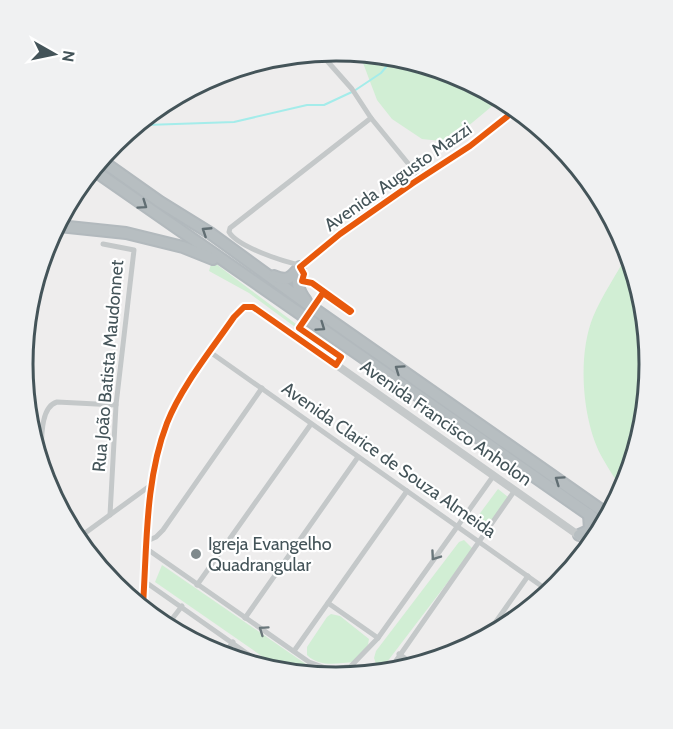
<svg xmlns="http://www.w3.org/2000/svg" width="673" height="729" font-family="Cabin,sans-serif">
	<rect width="100%" height="100%" fill="#eeeded"/>
	<g fill="#d1eed4">
		<polygon points="360,55 457,75 497,102 467,127 441,141 422,139 392,119 377,100"/>
		<path d="M628,253L650,365L626,485L623,490C616,480 609,470 603,459C582,423 577,356 593,317C602,295 617,274 628,253Z"/>
		<polygon points="212,261 296,324 295,327 249,293 209,271"/>
		<polygon points="498,489 508,497 485,530 477,527 475,520"/>
		<polygon points="464,540 473,549 387,662 381,667 376,664 374,658 376,651 459,542"/>
		<polygon points="162,565 313,669 314,674 276,666 155,582"/>
		<path d="M331,614L340,616L369,639L368,645L354,662C338,663 320,668 307,655V647L327,617Z"/>
	</g>
	<g fill="none" stroke-linecap="round" stroke-linejoin="round">
		<polyline stroke="#a4ecea" stroke-width="2" points="136,134 146,125 234,122 307,105 324,105 354,91 381,73 391,61"/>
		<g stroke="#b2b9bd" stroke-width="14">
			<g id="highway">
				<polyline points="102,161 160,202 210,233 310,306 607,514"/>
				<polyline points="95,171 601,523"/>
				<polyline points="59,226 126,233 183,247 213,259"/>
				<path d="M300,268C296,281 297,289 306,301"/>
				<path d="M274,276C287,282 291,278 300,267"/>
				<polyline points="579,535 590,530 589,514"/>
			</g>
		</g>
		<g stroke="#c4c8c9" stroke-width="5">
			<polyline points="321,54 352,89 371,118 420,178"/>
			<polyline points="213,77 222,73"/>
			<polyline points="103,244 134,250 116,405 110,515"/>
			<path d="M301,265C284,262 238,247 229,232L230,228L371,118"/>
			<polyline points="210,352 550,592"/>
			<path d="M41,459C42,443 39,407 57,402L116,405"/>
			<polyline points="81,536 151,485"/>
			<polyline points="147,541 156,537 163,530 262,388"/>
			<polyline points="147,549 309,662 331,670"/>
			<polyline points="144,581 262,664"/>
			<polyline points="197,585 311,424"/>
			<polyline points="328,603 378,638"/>
			<polyline points="245,618 358,457"/>
			<polyline points="169,623 182,606"/>
			<polyline points="488,633 528,576"/>
			<polyline points="294,651 407,491"/>
			<polyline points="399,654 412,663"/>
			<polyline points="223,656 233,642"/>
			<polyline points="351,666 378,638 494,475"/>
			<polyline points="391,668 515,490"/>
			<path d="M322,676C338,666 352,664 369,672"/>
		</g>
		<g stroke="#c5c9ca" stroke-width="8">
			<polyline points="300,267 340,234 413,183 470,146 513,112"/>
			<path d="M143,605C147,545 145,480 167,423C181,387 212,349 234,317L239,311L248,306L257,309L588,542"/>
		</g>
		<use href="#highway" stroke="#b7bec1" stroke-width="10"/>
		<g stroke="#fff" stroke-width="10">
			<path id="cycleway" d="M143,605C147,545 145,480 167,423C181,387 212,349 234,317L244,307H253L336,365L341,357L299,328L323,293L350,312L351,311L312,283L302,281L304,274L300,267L340,234L413,183L470,146L513,112"/>
		</g>
		<use href="#cycleway" stroke="#e8590c" stroke-width="6"/>
	</g>
	<defs><path id="oneway-chevron" d="M-2-3.5L2.5 0L-2 3.5" fill="none" stroke-width="1.6" stroke-linecap="round" stroke-linejoin="round" transform="scale(1.5)"/></defs>
	<g stroke="#616e73">
		<use href="#oneway-chevron" transform="translate(143 205) rotate(35)"/>
		<use href="#oneway-chevron" transform="translate(206 231) rotate(-147)"/>
		<use href="#oneway-chevron" transform="translate(321 327) rotate(35)"/>
		<use href="#oneway-chevron" transform="translate(399 369) rotate(-145)"/>
		<use href="#oneway-chevron" transform="translate(559 480) rotate(-145)"/>
	</g>
	<g stroke="#6a777b">
		<use href="#oneway-chevron" transform="translate(435 556) rotate(125)"/>
		<use href="#oneway-chevron" transform="translate(263 630) rotate(-145)"/>
	</g>
	<circle fill="#808a8d" stroke="#fff" stroke-width="2" cx="196" cy="554" r="6"/>
	<g text-anchor="middle" stroke-width="4.5" stroke-linejoin="round" paint-order="stroke">
		<g font-size="18" fill="#445459" stroke="#fff">
			<text transform="translate(398 177) rotate(-35)" y="6">Avenida Augusto Mazzi</text>
			<text transform="translate(108 366) rotate(-85)" y="6">Rua João Batista Maudonnet</text>
			<text transform="translate(446 423) rotate(35)" y="6">Avenida Francisco Anholon</text>
			<text transform="translate(389 460) rotate(35)" y="6">Avenida Clarice de Souza Almeida</text>
		</g>
		<g font-size="18" fill="#445459" stroke="#fff" text-anchor="start">
			<text x="208" y="550">Igreja Evangelho<tspan x="208" dy="21">Quadrangular</tspan></text>
		</g>
	</g>
	<path d="M0 0H673V729H0ZM33 364a303 303 0 1 1 606 0a303 303 0 1 1-606 0Z" fill="#f0f1f2" fill-rule="evenodd"/>
	<path fill="none" stroke="#445459" stroke-width="3" d="M33 364a303 303 0 1 1 606 0a303 303 0 1 1-606 0Z"/>
	<g transform="translate(54 54) rotate(99)" stroke="#ffffff" stroke-width="4.5" paint-order="stroke">
	<path d="M0-4.5L10 22L0 15L-10 22Z" fill="#445459"/>
	<text y="-9" font-size="16" font-weight="bold" text-anchor="middle" fill="#445459">N</text>
	</g>
</svg>
